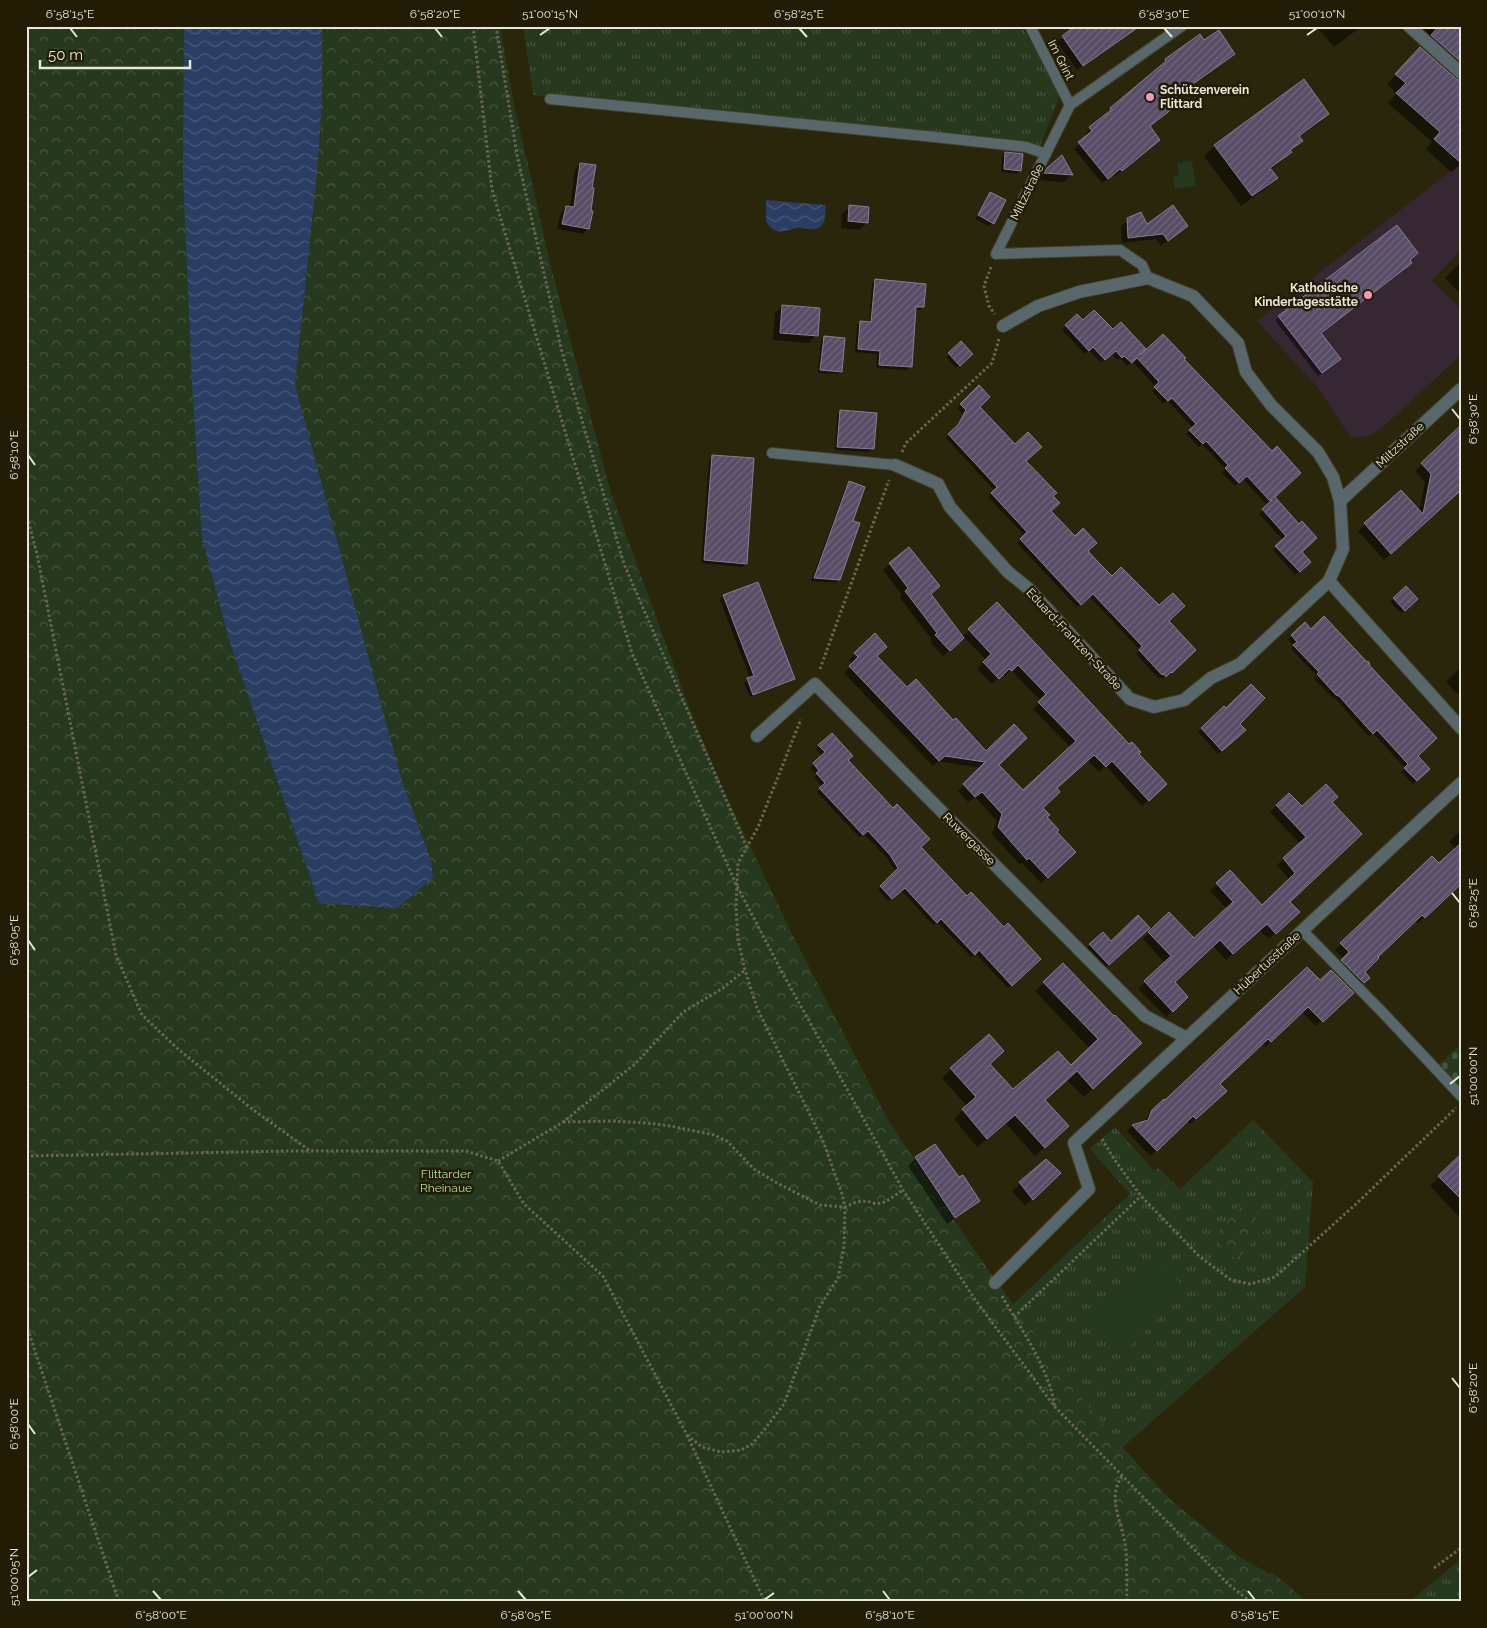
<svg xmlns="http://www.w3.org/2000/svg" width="1487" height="1628" font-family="Raleway,sans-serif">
	<defs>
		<pattern id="grass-tufts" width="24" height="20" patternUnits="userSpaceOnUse" patternTransform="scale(1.25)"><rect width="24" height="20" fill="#26391e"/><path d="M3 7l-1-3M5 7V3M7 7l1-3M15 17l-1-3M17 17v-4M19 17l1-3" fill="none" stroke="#46563e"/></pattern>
		<pattern id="cemetery-stones" width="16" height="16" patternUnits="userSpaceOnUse" patternTransform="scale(1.25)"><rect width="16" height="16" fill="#26391e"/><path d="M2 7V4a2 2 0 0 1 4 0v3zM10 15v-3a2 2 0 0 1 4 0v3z" fill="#46563e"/></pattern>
		<pattern id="park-crowns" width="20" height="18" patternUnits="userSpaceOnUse" patternTransform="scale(1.25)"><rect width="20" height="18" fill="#26391e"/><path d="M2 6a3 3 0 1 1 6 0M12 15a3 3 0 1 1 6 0" fill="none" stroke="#46563e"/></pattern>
		<pattern id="water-waves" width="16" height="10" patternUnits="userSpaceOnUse" patternTransform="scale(1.25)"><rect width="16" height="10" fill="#2a3e64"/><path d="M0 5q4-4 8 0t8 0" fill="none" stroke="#495a79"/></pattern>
		<pattern id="building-hatch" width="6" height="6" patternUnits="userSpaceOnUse" patternTransform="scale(1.25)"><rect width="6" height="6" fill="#584d66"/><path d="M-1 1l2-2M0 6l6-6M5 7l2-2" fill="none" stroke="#70677b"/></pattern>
	</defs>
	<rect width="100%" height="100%" fill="#2a260b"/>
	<polygon fill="#362733" points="1461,163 1461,249 1432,281 1461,309 1461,355 1383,427 1368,436 1351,438 1318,388 1257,321"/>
	<g fill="url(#grass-tufts)">
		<polygon points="523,26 1022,26 1060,95 1038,151 533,95"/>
		<polygon points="1253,1120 1313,1182 1305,1287 1118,1451 1011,1306 1130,1194 1090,1149 1115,1127 1154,1171 1158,1168 1180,1189"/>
		<polygon points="1461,1559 1461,1602 1409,1602"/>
	</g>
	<polygon fill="url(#cemetery-stones)" points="1461,1044 1461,1089 1438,1065"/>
	<g fill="url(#park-crowns)">
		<polygon points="26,26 500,26 515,110 529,168 549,260 611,493 689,707 724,791 790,930 887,1118 974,1250 1078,1394 1125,1450 1171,1500 1240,1557 1269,1574 1272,1572 1307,1602 26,1602"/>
		<polygon points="1240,1206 1266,1229 1236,1260 1213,1238"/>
	</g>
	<g fill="#26391e">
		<polygon points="1192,161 1196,186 1175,189 1173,176 1179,175 1177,163"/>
		<polygon points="1156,1259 1187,1291 1121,1355 1090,1322"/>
	</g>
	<g fill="url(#water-waves)">
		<polygon points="184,26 322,26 322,94 318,161 295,385 401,778 431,861 433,878 397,908 319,903 229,639 202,538 192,382 183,174"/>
		<path d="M766,200L826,205C825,212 826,223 820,227C812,232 805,227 797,228C790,229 785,233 777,231C772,230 769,226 766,221Z"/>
	</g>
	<g fill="#0007">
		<polygon points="1077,26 1140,26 1077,70 1057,42"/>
		<polygon points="1316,26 1362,26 1334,47"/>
		<polygon points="1410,26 1461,26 1461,165 1451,172 1426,149 1432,142 1388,103 1397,93 1387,84 1403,67 1460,86 1460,80 1423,45"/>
		<polygon points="1204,42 1234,53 1175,97 1174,107 1149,127 1153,145 1115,176 1114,174 1102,183 1074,149 1087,137 1085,134 1106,115 1105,114 1111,109 1166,60"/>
		<polygon points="1328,114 1317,125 1299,137 1301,140 1279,163 1270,170 1276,178 1265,189 1241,206 1204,156 1215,146"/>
		<polygon points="1006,153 1020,170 1017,174 1001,172 1002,156"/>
		<polygon points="1062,157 1071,175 1064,182 1038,180 1047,169"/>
		<polygon points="580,164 591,189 588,228 583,234 557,229 561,213 566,207 570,208 575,170"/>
		<polygon points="991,193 993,223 989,226 975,219"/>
		<polygon points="850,207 867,223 859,230 841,228 842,214"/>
		<polygon points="1128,220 1146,226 1187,226 1161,246 1156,239 1122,243 1121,226"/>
		<polygon points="1396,226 1411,263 1320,333 1336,362 1318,376 1275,320"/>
		<polygon points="1461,262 1461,294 1445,278"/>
		<polygon points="876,280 923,307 920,310 914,310 911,366 907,370 876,368 877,354 855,352 857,325 861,322 869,323 872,284"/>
		<polygon points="782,306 817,335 809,343 773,340 775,313"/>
		<polygon points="1077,315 1083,322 1138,359 1163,335 1183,359 1273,497 1300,552 1309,562 1295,575 1273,550 1283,540 1259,514 1268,506 1243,479 1235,486 1222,473 1225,469 1202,444 1199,447 1186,434 1193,428 1167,400 1163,404 1152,391 1156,387 1132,361 1127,366 1120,358 1118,360 1111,354 1101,363 1089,350 1085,354 1062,330"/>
		<polygon points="824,337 841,371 838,374 818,373 821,341"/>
		<polygon points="961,343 971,354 956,368 946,357"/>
		<polygon points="979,387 978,407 1025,461 1052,496 1050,511 1112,578 1167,621 1195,650 1168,676 1167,675 1162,679 1160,677 1158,678 1136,654 1140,650 1089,596 1077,607 1017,543 1025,536 988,497 995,491 946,438 956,429 963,414 957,408"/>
		<polygon points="841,411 872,449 869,452 835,450 837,415"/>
		<polygon points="1458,430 1445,503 1384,560 1358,531 1401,492 1419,511 1425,482 1415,471"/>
		<polygon points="713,456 746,563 743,567 701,563 709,460"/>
		<polygon points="849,482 851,521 839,580 835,583 811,581 846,486"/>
		<polygon points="909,549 930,594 962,637 997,604 1165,784 1142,806 1106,766 1099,772 1087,760 1055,789 1041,808 1045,817 1056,832 1068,858 1041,883 1022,863 1020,865 992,834 997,821 975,797 968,802 958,791 981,768 938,761 933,766 844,673 853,664 849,660 875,635 876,656 907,689 953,721 1023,791 1070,747 1033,709 1041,701 1011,670 1005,676 1002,674 992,684 977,669 986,660 964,637 943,656 930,642 932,640 900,598 902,595 883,570"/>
		<polygon points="757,583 794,678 790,682 750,697 744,683 750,678 720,600 723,596"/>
		<polygon points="1406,588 1416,599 1401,613 1390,602"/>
		<polygon points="1305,624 1416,756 1425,772 1413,784 1401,772 1405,768 1373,733 1369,737 1336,699 1333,698 1314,679 1317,676 1291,649 1294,646 1288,639"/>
		<polygon points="1461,667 1461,690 1457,694 1446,682"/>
		<polygon points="1224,708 1244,730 1218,754 1198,732"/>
		<polygon points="832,734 847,761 920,847 966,898 1039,959 1008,988 975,953 971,957 937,922 933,925 901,890 888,901 878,890 896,872 887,858 864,834 859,837 817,792 822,787 814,777 817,775 810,768 822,756 816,749"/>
		<polygon points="1289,794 1302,808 1331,802 1288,902 1292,918 1269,939 1259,930 1226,960 1213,946 1173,983 1187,997 1166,1017 1138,989 1165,963 1143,939 1169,914 1194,939 1227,909 1210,891 1230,872 1262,907 1290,880 1277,865 1300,844 1270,812"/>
		<polygon points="1461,830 1461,863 1452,891 1418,923 1415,921 1376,957 1363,972 1368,978 1357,989 1336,967 1344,959 1335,950 1432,858 1439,865 1456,849 1449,842"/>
		<polygon points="1148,928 1105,968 1087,948 1103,934 1111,943"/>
		<polygon points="1320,982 1352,993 1316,1026 1302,1012 1265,1047 1261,1044 1219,1084 1225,1091 1190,1124 1187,1121 1150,1156 1127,1131 1132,1126 1145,1123 1146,1118 1164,1101 1165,1102"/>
		<polygon points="1044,983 1132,1052 1084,1097 1067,1080 1043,1101 1058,1135 1035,1156 1006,1124 977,1147 954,1119 967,1106 942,1078 951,1069 989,1064 1013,1090 1071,1066 1090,1049 1035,991"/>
		<polygon points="1461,1156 1461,1219 1430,1186"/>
		<polygon points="916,1158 978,1201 971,1208 947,1224 908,1166"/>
		<polygon points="1046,1160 1059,1173 1025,1206 1012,1191"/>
	</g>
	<g fill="url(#building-hatch)" stroke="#887c97">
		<polygon points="1075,26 1140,26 1083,66 1062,36"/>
		<polygon points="1439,26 1461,26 1461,62 1431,35"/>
		<polygon points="1219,30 1235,54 1176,96 1181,102 1150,126 1160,140 1122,171 1120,169 1108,179 1078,142 1092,131 1089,127 1111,110 1110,108 1166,61 1165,59 1200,34 1204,40"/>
		<polygon points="1420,47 1456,79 1461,81 1461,163 1434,139 1440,132 1396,93 1406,83 1395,74"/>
		<polygon points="1304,79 1329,114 1299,136 1303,141 1290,150 1292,152 1270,168 1278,178 1252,196 1214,145"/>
		<polygon points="1005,152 1023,154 1021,171 1004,169"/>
		<polygon points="1062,155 1073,175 1044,173 1047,168"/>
		<polygon points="580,163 596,165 592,188 594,188 591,211 593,211 589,229 562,224 566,206 574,207"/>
		<polygon points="990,192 1006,200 994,224 978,215"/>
		<polygon points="849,205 869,207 868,223 848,221"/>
		<polygon points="1173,205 1188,226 1168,241 1163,234 1128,238 1127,218 1141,212 1147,224"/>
		<polygon points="1397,225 1418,253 1410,260 1412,263 1321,333 1341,359 1322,373 1278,316"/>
		<polygon points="875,279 926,284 924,307 916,307 912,367 879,365 880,351 858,349 860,321 871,322"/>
		<polygon points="782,305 820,308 818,336 780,333"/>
		<polygon points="1094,310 1113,329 1121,322 1146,349 1140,355 1163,334 1186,358 1184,359 1272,451 1277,446 1301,473 1275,497 1299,524 1302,521 1317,538 1302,552 1311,562 1300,572 1275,546 1286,536 1262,509 1272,500 1270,501 1247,476 1239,483 1225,468 1228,465 1206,441 1203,444 1189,430 1196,424 1172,398 1168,401 1154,387 1159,382 1137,358 1132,363 1124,356 1122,358 1116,351 1105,360 1093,347 1089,351 1065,325 1077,314 1083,320"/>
		<polygon points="824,336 845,338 842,372 820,370"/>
		<polygon points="961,341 973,354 960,366 948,353"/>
		<polygon points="979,385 990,397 980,407 1015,444 1028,432 1042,447 1026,461 1057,493 1053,496 1060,503 1051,511 1075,536 1083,528 1097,543 1088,551 1099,563 1112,576 1121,567 1159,605 1173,593 1185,606 1169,621 1196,650 1172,673 1171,672 1166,677 1164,674 1162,675 1139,650 1142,646 1093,594 1081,605 1020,539 1027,532 991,493 997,487 948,434 958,425 966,410 960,404"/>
		<polygon points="840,410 877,413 874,449 837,447"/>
		<polygon points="1461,425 1461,490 1391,554 1364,523 1401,490 1423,514 1431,474 1421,463"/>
		<polygon points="712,455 754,458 747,564 704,560"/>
		<polygon points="849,481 865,487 853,521 860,523 840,580 814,578"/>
		<polygon points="909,547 940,586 931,594 964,638 950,651 935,635 937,633 905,591 908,588 889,563"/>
		<polygon points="758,582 795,679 753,695 747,678 754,676 723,595"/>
		<polygon points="1406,586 1418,599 1405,611 1393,598"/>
		<polygon points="997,602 1129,744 1132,742 1141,752 1139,754 1167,784 1149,801 1112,761 1106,767 1094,755 1057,788 1060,792 1043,808 1050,815 1047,817 1059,830 1057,832 1076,852 1048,878 1029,858 1027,860 998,827 1002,814 982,792 975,797 963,784 985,762 945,756 939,761 849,666 858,657 854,653 875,633 887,647 877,656 907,687 916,679 953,720 956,718 986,751 1014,724 1027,738 999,765 1023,790 1076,741 1038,702 1046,694 1018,665 1012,671 1009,669 999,679 983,662 991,654 968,629"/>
		<polygon points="1324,616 1366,661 1369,662 1370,666 1437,738 1418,756 1430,769 1417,781 1404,768 1408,764 1377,730 1373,734 1339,696 1336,695 1317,674 1319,672 1293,645 1297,642 1291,635 1305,622 1311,629"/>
		<polygon points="1251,684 1265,698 1240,724 1246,730 1222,751 1201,728 1224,706 1226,708"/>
		<polygon points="832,733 853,756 848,760 893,808 897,804 930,839 921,847 967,896 971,892 1004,927 1008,923 1041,959 1012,986 979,950 975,955 941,919 937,923 905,888 892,899 880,886 898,868 890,855 868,831 863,835 819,788 825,783 816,773 819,771 813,763 825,752 818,745"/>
		<polygon points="1326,784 1338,797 1332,802 1362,834 1290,902 1300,912 1276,934 1267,924 1233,954 1220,940 1175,982 1188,997 1173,1012 1144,981 1171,956 1148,932 1169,912 1194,938 1233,902 1216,883 1230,870 1262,905 1295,873 1283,858 1306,837 1276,805 1289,793 1302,806"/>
		<polygon points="1461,843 1461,884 1425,918 1422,915 1378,957 1379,958 1365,972 1370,978 1364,983 1341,960 1349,952 1340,943 1432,856 1439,863"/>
		<polygon points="1138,915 1150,928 1109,965 1089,944 1103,932 1111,941"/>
		<polygon points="1063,963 1114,1016 1115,1015 1142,1043 1093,1089 1077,1071 1045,1100 1069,1126 1045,1148 1015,1115 987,1139 962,1109 976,1097 950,1068 989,1034 1004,1051 990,1064 1013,1089 1058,1051 1071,1065 1098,1039 1043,982"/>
		<polygon points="1307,967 1320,980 1331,970 1354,993 1323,1022 1308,1007 1271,1042 1268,1039 1220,1084 1227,1091 1196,1119 1193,1116 1157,1151 1132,1125 1148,1120 1152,1110 1164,1099 1165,1100"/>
		<polygon points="935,1144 959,1177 963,1175 980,1201 955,1218 915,1157"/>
		<polygon points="1461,1154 1461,1199 1438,1176"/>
		<polygon points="1046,1159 1061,1173 1033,1200 1019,1182"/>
	</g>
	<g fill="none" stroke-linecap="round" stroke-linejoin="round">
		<g stroke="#454128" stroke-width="12">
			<g id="lane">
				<polyline points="1030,26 1070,105"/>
				<polyline points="550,99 935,137 1026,147 1046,154"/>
				<polyline points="1148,278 1142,265 1120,250 996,254 1070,105 1182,26"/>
				<polyline points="772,453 895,465"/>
				<polyline points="1302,930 1386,1016 1461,1096"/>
			</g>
		</g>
		<g stroke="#454128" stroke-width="14">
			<g id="street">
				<polyline points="1409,26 1461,73"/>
				<polyline points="1003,326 1038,306 1079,292 1148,278 1193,296 1238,343 1246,372 1271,405 1318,452 1333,477 1340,501 1343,549 1329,581"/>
				<polyline points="895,465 938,484 950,507 1008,572 1029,589 1130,699 1154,707 1184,700 1211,678 1240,664 1329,581 1461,728"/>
				<polyline points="1340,501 1461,389"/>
				<polyline points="757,736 815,684 1145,1016 1187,1038"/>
				<polyline points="995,1283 1089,1189 1074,1143 1461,783"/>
			</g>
		</g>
		<g stroke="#69664f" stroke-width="3" stroke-dasharray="2.5 2.5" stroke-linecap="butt">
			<polyline points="473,26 492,190 632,653 737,886 783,974 903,1190 974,1298 1055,1407 1228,1584 1251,1602"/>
			<polyline points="496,26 517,155 562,352 624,564 747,848"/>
			<polyline points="991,267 984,286 989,306 995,314"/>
			<polyline points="902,452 906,443 992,363 999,339"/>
			<polyline points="26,512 37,554 116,955 142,1015 178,1049 252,1109 309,1150"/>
			<polyline points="820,669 889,480"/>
			<polyline points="563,1122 611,1121 647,1123 671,1126 714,1135 727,1141 754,1169 777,1183 820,1205 845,1207 856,1202 867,1201 876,1204 885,1202 903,1190"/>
			<polyline points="1102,1139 1114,1159 1141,1196 1199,1256 1231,1280 1250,1284 1275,1277 1356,1204 1456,1108"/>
			<polyline points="26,1156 290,1151 466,1151 498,1161 524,1204 603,1276 687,1435 765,1602"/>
			<polyline points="498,1161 563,1122 635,1064 683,1012 723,988 745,970"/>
			<path d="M1002,1296C1022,1331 1048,1366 1055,1407"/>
			<polyline points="1014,1317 1141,1196"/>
			<polyline points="26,1324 119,1602"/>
			<polyline points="687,1435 702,1447 721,1452 741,1450 752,1444 761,1434 784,1404 820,1306 838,1278 844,1246 845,1207 842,1194 823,1141 757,1008 745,970 738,940 736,907 738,863 758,827 801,719"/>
			<path d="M1122,1476C1107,1498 1121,1520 1125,1543C1128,1562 1126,1583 1127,1602"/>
			<polyline points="1434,1568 1461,1548"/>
		</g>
		<use href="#lane" stroke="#58676b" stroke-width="10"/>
		<use href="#street" stroke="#58676b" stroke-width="12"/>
	</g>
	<path fill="none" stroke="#e9e7d7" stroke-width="2" d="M70,28L77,37M435,28L442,37M799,28L807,37M1164,28L1172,37M540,35L550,28M1307,35L1317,28M1452,409L1460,419M28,455L35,465M1452,893L1460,903M28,940L35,950M1450,1084L1460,1076M1452,1378L1460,1388M28,1424L35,1434M28,1577L37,1570M153,1591L161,1600M518,1591L526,1600M883,1591L890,1600M1248,1591L1255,1600M764,1600L774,1593"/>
	<g fill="#f19ab4" stroke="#211c03" stroke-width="2">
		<circle cx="1150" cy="97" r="5"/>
		<circle cx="1368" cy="295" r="5"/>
	</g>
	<g text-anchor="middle" stroke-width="5" stroke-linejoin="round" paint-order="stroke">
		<g font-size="12" fill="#e9e7d7" stroke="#211c03">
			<text transform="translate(1061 60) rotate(63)" y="4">Im Grint</text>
			<text transform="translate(1027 192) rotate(-64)" y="4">Miltzstraße</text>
			<text transform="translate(1400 445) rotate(-43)" y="4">Miltzstraße</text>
			<text transform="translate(1074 639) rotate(47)" y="4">Eduard-Frantzen-Straße</text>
			<text transform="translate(969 839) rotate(45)" y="4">Ruwergasse</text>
			<text transform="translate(1267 963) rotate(-43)" y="4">Hubertusstraße</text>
		</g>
		<g font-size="12" font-weight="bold" fill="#e9e7d7" stroke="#211c03" text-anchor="start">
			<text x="1160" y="94">Schützenverein<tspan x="1160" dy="14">Flittard</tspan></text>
			<text x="1358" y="292" text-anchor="end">Katholische<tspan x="1358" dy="14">Kindertagesstätte</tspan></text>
		</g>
		<g font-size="12" fill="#b0df9e" stroke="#211c03">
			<text x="446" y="1178">Flittarder<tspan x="446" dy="14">Rheinaue</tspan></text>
		</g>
	</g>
	<rect width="1487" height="1628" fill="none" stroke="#211c03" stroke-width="55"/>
	<path d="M40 60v8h150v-8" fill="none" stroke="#e9e7d7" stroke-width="2.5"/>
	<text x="48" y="60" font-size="15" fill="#e9e7d7" stroke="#211c03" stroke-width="4" paint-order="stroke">50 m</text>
	<rect x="28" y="28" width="1432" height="1572" fill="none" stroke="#e9e7d7" stroke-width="2"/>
	<g font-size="12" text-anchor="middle" fill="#e9e7d7">
		<text x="70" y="18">6°58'15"E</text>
		<text x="435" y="18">6°58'20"E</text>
		<text x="550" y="18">51°00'15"N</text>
		<text x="799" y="18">6°58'25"E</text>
		<text x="1164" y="18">6°58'30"E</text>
		<text x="1317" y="18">51°00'10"N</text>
		<text transform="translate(1473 419) rotate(-90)" y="4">6°58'30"E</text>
		<text transform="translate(14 455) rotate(-90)" y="4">6°58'10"E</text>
		<text transform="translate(1473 903) rotate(-90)" y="4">6°58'25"E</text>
		<text transform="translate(14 940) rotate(-90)" y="4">6°58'05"E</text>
		<text transform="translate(1473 1076) rotate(-90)" y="4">51°00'00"N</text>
		<text transform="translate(1473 1388) rotate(-90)" y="4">6°58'20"E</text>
		<text transform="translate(14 1424) rotate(-90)" y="4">6°58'00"E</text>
		<text transform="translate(14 1577) rotate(-90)" y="4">51°00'05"N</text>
		<text x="161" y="1619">6°58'00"E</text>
		<text x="526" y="1619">6°58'05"E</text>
		<text x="764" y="1619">51°00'00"N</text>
		<text x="890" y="1619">6°58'10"E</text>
		<text x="1255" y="1619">6°58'15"E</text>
	</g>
</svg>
